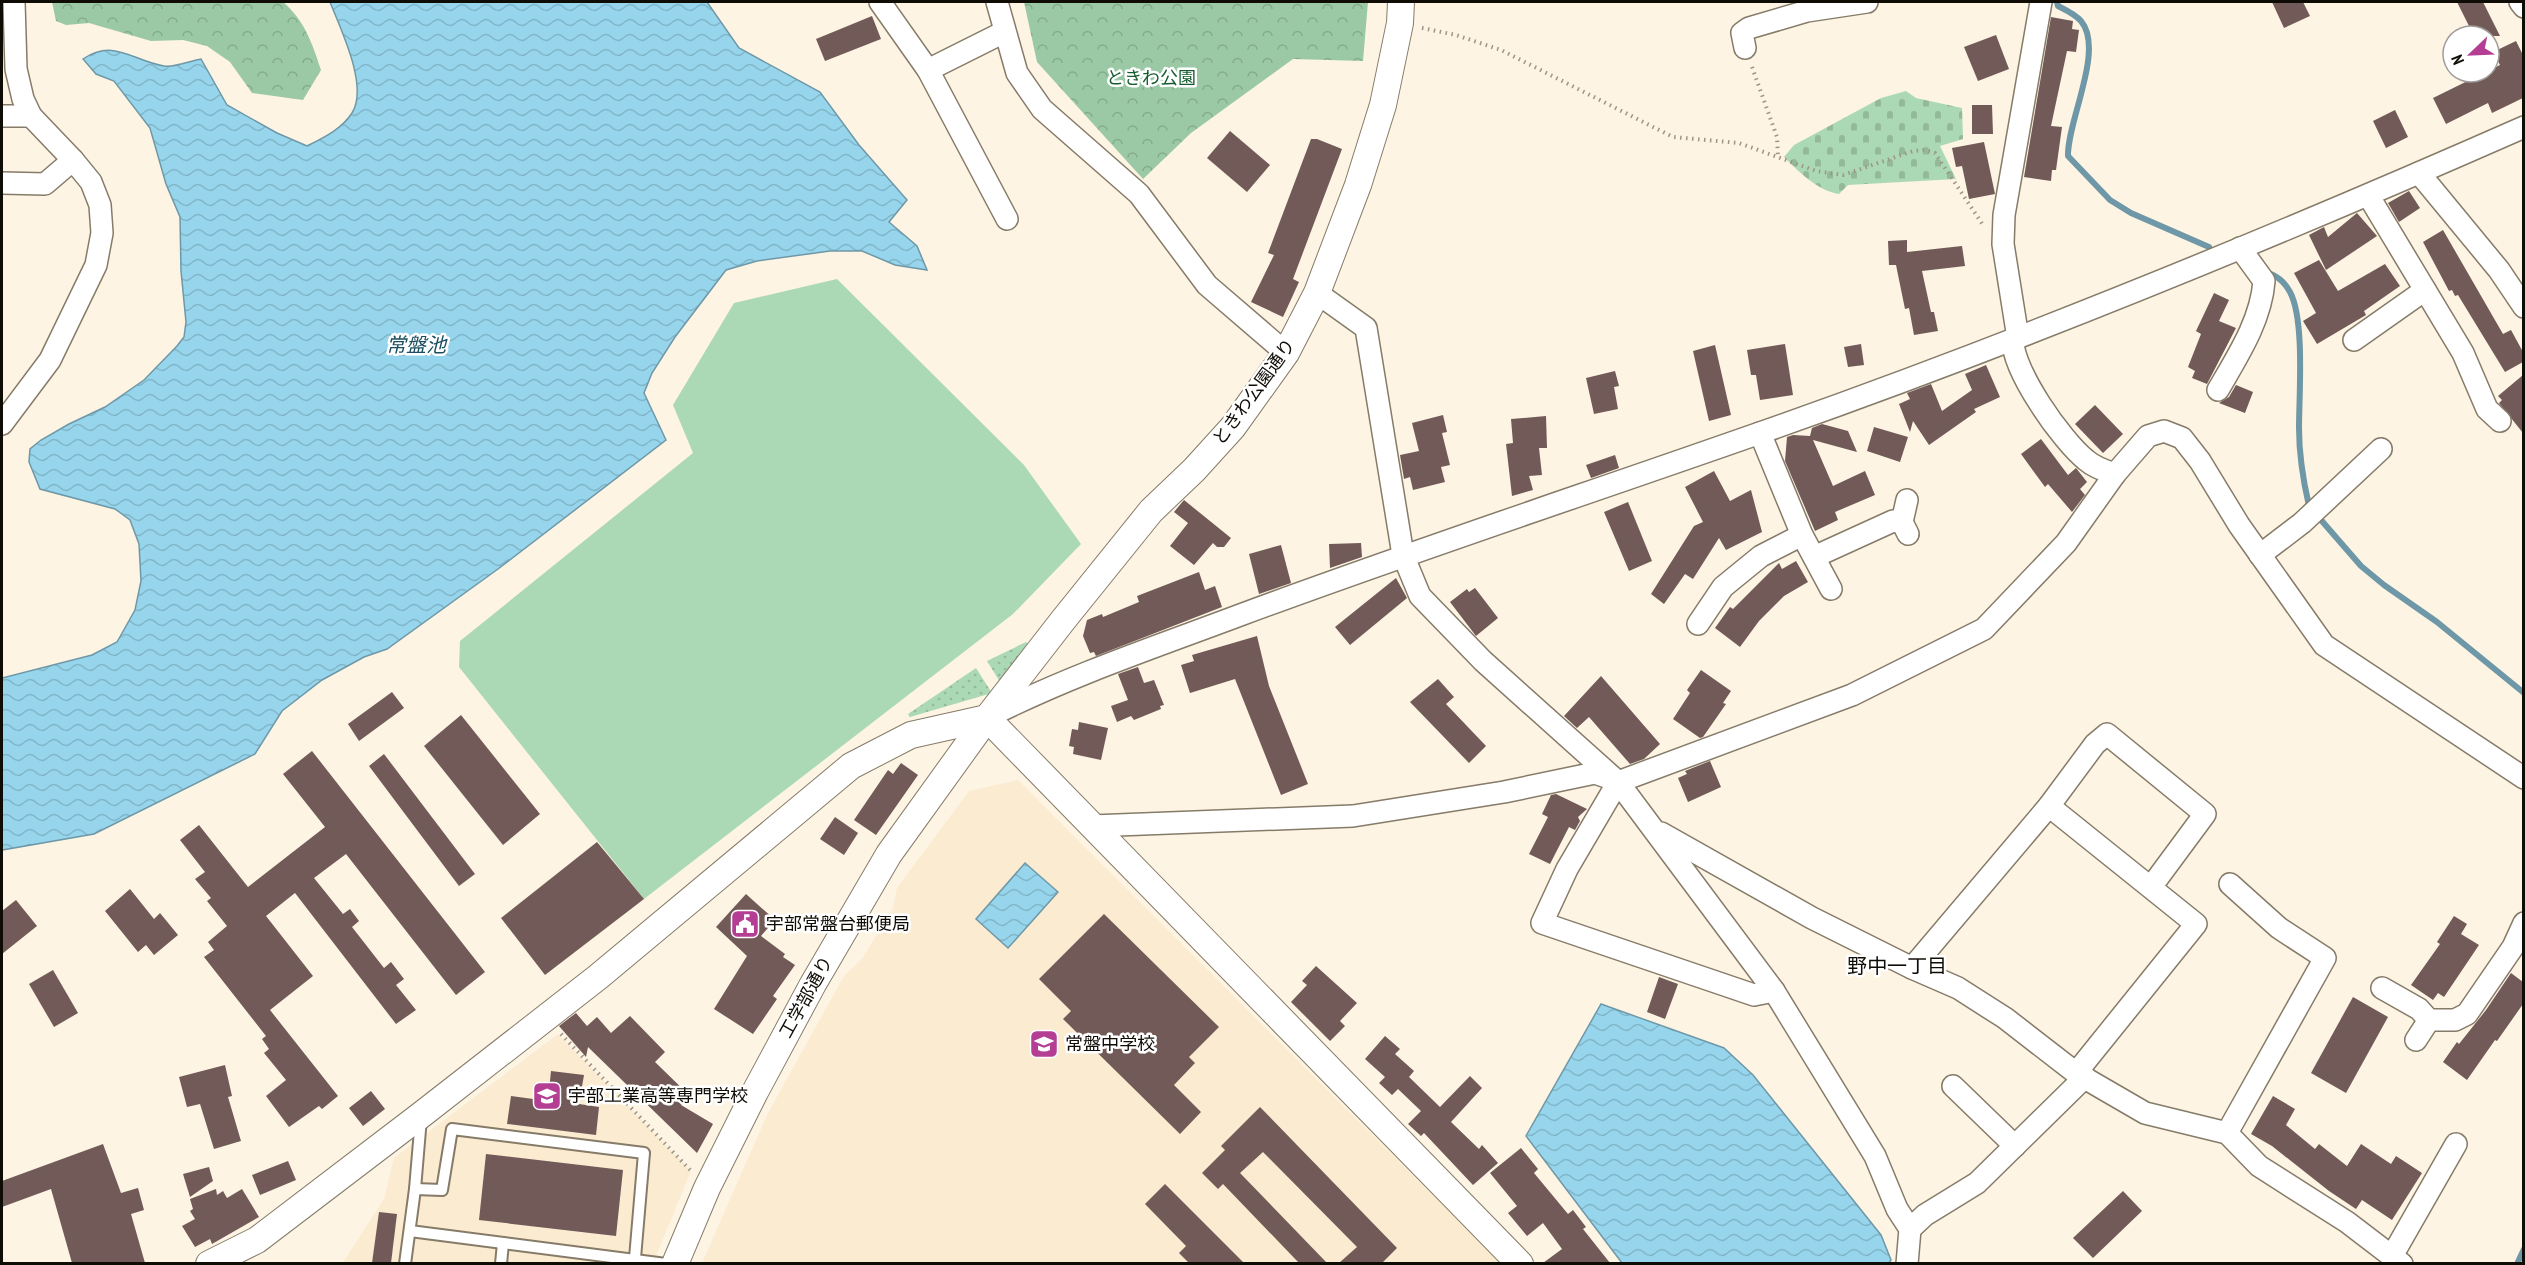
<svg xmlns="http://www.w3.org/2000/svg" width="2525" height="1265" font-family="'PT Sans Narrow','Noto Sans JP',sans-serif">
	<defs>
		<pattern id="grass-dots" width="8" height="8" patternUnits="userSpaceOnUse" patternTransform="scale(1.5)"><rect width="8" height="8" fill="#acd9b5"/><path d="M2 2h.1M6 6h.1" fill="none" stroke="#93b99a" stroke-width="1.8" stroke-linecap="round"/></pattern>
		<pattern id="forest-crowns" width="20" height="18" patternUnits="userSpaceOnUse" patternTransform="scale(1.5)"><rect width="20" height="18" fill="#9bc9a5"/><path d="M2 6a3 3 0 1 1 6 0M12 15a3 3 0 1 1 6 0" fill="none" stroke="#84ab8d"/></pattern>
		<pattern id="cemetery-stones" width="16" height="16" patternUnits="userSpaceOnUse" patternTransform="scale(1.5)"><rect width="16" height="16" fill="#acd9b5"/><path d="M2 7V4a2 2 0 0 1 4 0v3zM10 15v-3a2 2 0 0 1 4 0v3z" fill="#93b99a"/></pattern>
		<pattern id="water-waves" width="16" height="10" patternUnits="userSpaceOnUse" patternTransform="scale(1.5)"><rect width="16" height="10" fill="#97d5ec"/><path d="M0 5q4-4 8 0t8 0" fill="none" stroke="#81b6c9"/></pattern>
	</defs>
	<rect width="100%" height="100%" fill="#fdf4e3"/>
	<g fill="#fbebd0">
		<polygon points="1018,780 1500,1263 702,1263 768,1113 844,976 862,959 893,908 897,888 969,791"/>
		<polygon points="558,1034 691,1171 653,1263 342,1264 384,1199 394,1158"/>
	</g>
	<g fill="url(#grass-dots)">
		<polygon points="1026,642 1030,645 1000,682 987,661"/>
		<polygon points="976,668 992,693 910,717 908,714"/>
	</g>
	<g fill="url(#forest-crowns)">
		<path d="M52,2H283C305,21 312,43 321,70L303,100L252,93L230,62L207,46L183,40L151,41L89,23L66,25L56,21Z"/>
		<polygon points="1024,2 1368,2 1363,61 1293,59 1191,133 1143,179 1037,62"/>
	</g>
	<path fill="url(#cemetery-stones)" d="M1906,91L1916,98L1962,108L1963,139L1940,146L1956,179L1848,185L1839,194C1818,191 1798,171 1784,157L1794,145L1881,98Z"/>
	<polygon fill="#acd9b5" points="837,279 1024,465 1081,544 1013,614 644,899 459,667 460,641 693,453 673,405 734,303"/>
	<g fill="url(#water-waves)" stroke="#6e98a7" stroke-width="1.5">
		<path d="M330,2H707L739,48L820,92L859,145L907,200L889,222L917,246L927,270L895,265L862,251H830L757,261L726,270L675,337L652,373L644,393L666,440L498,569L387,649L364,657L322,680L282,711L255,754L94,834L2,850V678L92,655L117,642L135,610L141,581L139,544L130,520L115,509L40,489L29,462L30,449L41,440L69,424L105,407L144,380L177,346L184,337L186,322L181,271L180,217L166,184L150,128L114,81L96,74L83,59C114,38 133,61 164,66C174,68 190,61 201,59L227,105L277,133L307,146C323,138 342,129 352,113C369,86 340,28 330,2Z"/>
		<polygon points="1025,863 1058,892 1008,948 976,919"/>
		<polygon points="1601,1004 1724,1048 1753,1075 1881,1235 1891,1260 1889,1263 1622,1263 1526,1136"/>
	</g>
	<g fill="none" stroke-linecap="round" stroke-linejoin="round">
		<g stroke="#6e98a7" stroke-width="6">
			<path d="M2057,2L2058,6C2066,10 2075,14 2081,21C2105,50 2067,121 2068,156L2110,200L2131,213L2209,247"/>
			<path d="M2266,272C2277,276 2284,281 2290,292C2305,320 2299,395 2299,428C2299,455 2303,480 2309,506"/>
			<polyline points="2321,520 2361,566 2384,585 2437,622 2524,693"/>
			<polyline points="2517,1264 2524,1249"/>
		</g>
	</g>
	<g fill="#715a58">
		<polygon points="2272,2 2303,2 2310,16 2284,28"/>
		<polygon points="2457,2 2483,2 2500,36 2474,36"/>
		<polygon points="872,16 881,39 825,61 816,39"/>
		<polygon points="2051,17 2073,21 2072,29 2079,30 2076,52 2067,51 2051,126 2062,127 2056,170 2052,170 2051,181 2024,177"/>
		<polygon points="1996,35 2009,69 1978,81 1964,47"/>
		<polygon points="2516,41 2523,55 2523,98 2492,113 2488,103 2446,124 2433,98 2500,65 2493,52"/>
		<polygon points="1972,105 1992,105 1993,134 1972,134"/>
		<polygon points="2395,110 2408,137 2386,148 2373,121"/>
		<polygon points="1230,131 1270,165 1247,192 1207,158"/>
		<polygon points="1311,139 1317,139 1342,149 1293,279 1299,282 1283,317 1251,302 1274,255 1268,253"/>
		<polygon points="1984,142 1995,194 1969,199 1962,166 1956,167 1952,148"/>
		<polygon points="2409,191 2420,208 2399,222 2388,203"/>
		<polygon points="2357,213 2377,236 2326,270 2309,235 2324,227 2328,237"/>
		<polygon points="2443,230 2503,334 2511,330 2523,352 2523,362 2505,372 2458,295 2455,296 2452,290 2449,291 2423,242"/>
		<polygon points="1907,240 1907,252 1962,246 1965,266 1922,271 1931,312 1934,312 1938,331 1914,335 1909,308 1905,309 1896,265 1889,265 1888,241"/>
		<polygon points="2319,260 2338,291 2385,264 2400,286 2364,311 2366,315 2317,344 2303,321 2316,313 2294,273"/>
		<polygon points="2214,293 2229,300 2219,321 2236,328 2207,384 2192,378 2195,371 2188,367 2201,334 2196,331"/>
		<polygon points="1785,344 1793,395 1760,400 1756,375 1751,375 1747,350"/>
		<polygon points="1861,344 1864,365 1848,367 1844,347"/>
		<polygon points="1715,345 1731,415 1709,421 1693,351"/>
		<polygon points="1986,365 2000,397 1974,409 1976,412 1929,445 1913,421 1910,432 1899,404 1910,399 1907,393 1931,384 1942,411 1972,390 1965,374"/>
		<polygon points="1615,371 1619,386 1614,387 1618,409 1594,414 1586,378"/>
		<polygon points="2523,375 2523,433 2499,403 2502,400 2498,396"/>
		<polygon points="2236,385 2253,392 2245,413 2219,403 2229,397"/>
		<polygon points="2095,405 2123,434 2103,453 2075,424"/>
		<polygon points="1443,415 1447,432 1442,433 1450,465 1441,467 1445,482 1413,490 1410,477 1404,479 1400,455 1419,451 1412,423"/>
		<polygon points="1546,416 1547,448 1539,448 1542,475 1529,476 1533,490 1512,496 1506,444 1513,443 1511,419"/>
		<polygon points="1822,424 1848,431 1857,452 1813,440 1833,486 1865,471 1875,495 1835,512 1838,520 1815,531 1785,461 1787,437 1793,435 1810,436 1812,428"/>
		<polygon points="1874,427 1908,437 1900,462 1867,451"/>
		<polygon points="2041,439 2068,475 2076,468 2087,482 2080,489 2085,495 2072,512 2048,484 2045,487 2021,454"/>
		<polygon points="1615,455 1619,468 1591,478 1586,465"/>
		<polygon points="1714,471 1730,501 1751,490 1762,532 1726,550 1719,538 1693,579 1685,574 1664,604 1651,594 1694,526 1703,522 1685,487"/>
		<polygon points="1184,500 1231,538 1224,547 1217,547 1213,543 1194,565 1170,546 1188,523 1174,512"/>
		<polygon points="1628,502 1652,561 1629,571 1604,512"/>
		<polygon points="1361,543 1362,557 1330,568 1329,544"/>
		<polygon points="1281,545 1291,583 1259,594 1249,554"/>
		<polygon points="1796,561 1808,582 1784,596 1759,621 1740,647 1715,628 1730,607 1733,609 1779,563 1782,569"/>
		<polygon points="1199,572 1205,590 1215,586 1222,607 1096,656 1094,652 1090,653 1083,636 1087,620 1102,614 1103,617 1139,602 1137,596"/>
		<polygon points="1396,578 1407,598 1350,645 1335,627"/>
		<polygon points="1475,588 1498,618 1476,636 1450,602 1467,589 1469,592"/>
		<polygon points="1257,636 1269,686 1308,784 1281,795 1235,679 1190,693 1181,665 1194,661 1192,655"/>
		<polygon points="1138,667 1144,683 1154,680 1164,705 1160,706 1161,709 1134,720 1131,716 1117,722 1111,706 1128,700 1118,674"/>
		<polygon points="1701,670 1731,691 1723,703 1726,704 1703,737 1700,738 1673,719 1690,693 1687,690"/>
		<polygon points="1601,676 1660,744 1644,759 1630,764 1589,717 1577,728 1564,716"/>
		<polygon points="1438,679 1454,697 1446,704 1486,746 1469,763 1410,702"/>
		<polygon points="392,692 404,708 359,741 348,724"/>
		<polygon points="461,715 540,814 503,845 424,746"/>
		<polygon points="1079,722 1108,728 1101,760 1073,754 1074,747 1069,746 1072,729 1078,730"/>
		<polygon points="312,751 485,972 456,995 346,854 314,878 343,914 350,909 359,921 352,927 384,968 391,962 404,979 396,985 416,1010 396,1024 295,893 266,916 313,976 270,1010 338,1096 322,1109 319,1106 289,1127 266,1096 286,1080 264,1053 269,1049 262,1039 266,1036 204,957 214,950 208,942 227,926 207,901 211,898 195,879 205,872 180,840 199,825 248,887 325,827 283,774"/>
		<polygon points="384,754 475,874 459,886 369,766"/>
		<polygon points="1710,761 1721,787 1688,802 1678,778 1687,774 1685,771"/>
		<polygon points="901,763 918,775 876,835 854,820 888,770 893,774"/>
		<polygon points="1556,794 1587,809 1578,817 1580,821 1575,830 1569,827 1550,864 1529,854 1548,817 1542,814 1551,795"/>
		<polygon points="835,817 858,833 844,855 820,839"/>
		<polygon points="597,842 644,899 545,975 501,918"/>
		<polygon points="130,889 154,919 160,913 178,935 154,955 146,945 138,952 105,911"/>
		<polygon points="746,894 775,920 761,936 785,954 783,957 795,965 773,996 777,999 753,1034 714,1009 747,956 716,927"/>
		<polygon points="16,900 37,926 2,954 2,911"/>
		<polygon points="1104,914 1219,1027 1189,1057 1195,1063 1174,1085 1201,1112 1180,1134 1063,1019 1071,1011 1039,979"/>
		<polygon points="2454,916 2467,924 2461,934 2479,945 2444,997 2438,993 2433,1000 2411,985 2440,944 2437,942"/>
		<polygon points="1316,966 1357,1003 1340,1021 1345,1026 1330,1041 1291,1002 1307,985 1302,981"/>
		<polygon points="53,970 78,1013 54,1027 29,984"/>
		<polygon points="2511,973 2523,982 2523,1004 2497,1041 2495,1040 2467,1080 2443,1062 2457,1042 2459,1044 2486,1010"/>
		<polygon points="1659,977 1678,984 1665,1019 1647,1012"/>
		<polygon points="2353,997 2388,1017 2346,1093 2311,1073"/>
		<polygon points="576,1013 587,1026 597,1017 611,1033 630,1016 665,1052 655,1062 690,1096 681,1105 713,1124 697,1153 588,1047 586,1057 559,1026"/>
		<polygon points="1385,1036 1400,1049 1395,1054 1414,1071 1409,1077 1440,1107 1470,1076 1482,1088 1451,1122 1479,1149 1482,1145 1498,1163 1473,1185 1424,1133 1421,1136 1408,1124 1421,1111 1398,1089 1392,1095 1379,1083 1385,1077 1365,1059"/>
		<polygon points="225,1065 232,1096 228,1097 241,1141 214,1149 200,1104 187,1107 179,1077"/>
		<polygon points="551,1071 584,1075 579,1104 599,1107 596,1135 507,1124 511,1096 548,1101"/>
		<polygon points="371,1091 385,1109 363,1126 349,1108"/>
		<polygon points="2273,1096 2295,1109 2286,1125 2315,1149 2319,1144 2347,1166 2361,1144 2391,1164 2396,1156 2422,1173 2392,1220 2362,1200 2356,1209 2329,1191 2272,1146 2251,1134"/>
		<polygon points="1260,1107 1397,1248 1382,1263 1339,1263 1357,1247 1263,1152 1240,1173 1327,1263 1299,1263 1223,1184 1218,1189 1202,1173 1225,1150 1221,1146"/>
		<polygon points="103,1144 121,1193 138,1188 144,1210 131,1214 145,1263 72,1263 51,1189 2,1207 2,1181"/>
		<polygon points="1521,1148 1538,1169 1534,1173 1568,1214 1573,1210 1586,1227 1583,1229 1610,1263 1543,1263 1562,1249 1543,1223 1527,1236 1508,1213 1517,1206 1490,1173"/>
		<polygon points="486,1154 623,1170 616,1236 479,1220"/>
		<polygon points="288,1161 296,1180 260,1195 252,1175"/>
		<polygon points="209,1167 213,1181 190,1197 183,1174"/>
		<polygon points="1165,1184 1244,1263 1189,1263 1179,1253 1186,1246 1145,1204"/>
		<polygon points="216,1189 217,1195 223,1191 227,1198 242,1189 259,1217 212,1244 210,1239 195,1247 182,1226 195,1219 190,1211 193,1209 190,1199"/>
		<polygon points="2123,1191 2142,1211 2093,1258 2073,1238"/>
		<polygon points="379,1212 397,1214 391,1263 372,1263"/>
	</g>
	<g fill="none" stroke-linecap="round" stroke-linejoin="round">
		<g stroke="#867b68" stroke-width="14">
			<g id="service">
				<polyline points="415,1189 442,1190 452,1129 644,1153 635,1258"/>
				<polyline points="410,1231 666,1264"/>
				<polyline points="405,1264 415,1189 421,1118"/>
				<polyline points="501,1264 503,1243"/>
			</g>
		</g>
		<g stroke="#867b68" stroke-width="24">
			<g id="minor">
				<polyline points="880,2 928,70 1007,219"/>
				<polyline points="997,2 1017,73 1042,109 1139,194 1207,285 1286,353"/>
				<polyline points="2520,2 2524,7"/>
				<polyline points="1745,48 1742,33 1749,28 1807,11 1867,2"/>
				<polyline points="928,70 1004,32"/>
				<polyline points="2,116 31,116"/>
				<polyline points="2419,173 2499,270 2524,307"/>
				<polyline points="2,183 45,184 73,160"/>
				<polyline points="2368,195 2463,353 2487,409 2500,421"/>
				<polyline points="1317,293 1366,328 1403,555 1420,596 1483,661 1618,782 1774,991 1875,1156 1897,1209 1910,1229 1907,1264"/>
				<polyline points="2018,338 2003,244 2004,215 2041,2"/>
				<path d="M2013,340C2012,370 2062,441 2086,460C2094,467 2105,471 2115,474"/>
				<polyline points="2354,340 2425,290"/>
				<path d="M2218,390C2237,357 2261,321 2264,281L2240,248"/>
				<polyline points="2,424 50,360 96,265 102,233 100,205 91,182 73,160 31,116 23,99 16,69 14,2"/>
				<polyline points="1760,433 1802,535 1831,589"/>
				<polyline points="1902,522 1907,500"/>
				<polyline points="2260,555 2302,523 2381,449"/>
				<polyline points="1814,557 1893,521 1902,522 1908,534"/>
				<polyline points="1698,624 1723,587 1761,556 1802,535"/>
				<path d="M990,716C1071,675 1158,646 1243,614C1413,551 1586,494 1757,434C2017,343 2272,238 2524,127"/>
				<polyline points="2049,806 2196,924 2076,1073"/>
				<polyline points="1092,826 1353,816 1504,792 1595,773 1615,780"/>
				<polyline points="1661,833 1812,918 1912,968 1958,988 2005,1018 2076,1073 2145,1113 2227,1133 2259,1166 2347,1222 2402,1264"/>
				<polyline points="1912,968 2049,806 2095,744 2107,734 2205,814 2151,887"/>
				<polyline points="2382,988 2419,1009 2429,1020 2455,1020 2467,1014 2513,947 2524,923"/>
				<polyline points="1774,991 1754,995 1542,923 1567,869 1618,782 1852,695 1984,629 2066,543 2115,474 2148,436 2164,431 2182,438 2200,461 2239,525 2324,645 2524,778"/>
				<polyline points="2416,1040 2429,1020"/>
				<polyline points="1953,1086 2015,1146"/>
				<polyline points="2227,1133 2325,958 2279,928 2230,884"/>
				<polyline points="1910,1229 1925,1215 1977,1183 2085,1077"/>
				<polyline points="2392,1256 2456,1144"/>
			</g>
		</g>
		<g stroke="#867b68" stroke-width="28">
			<g id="tertiary">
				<polyline points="987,718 1520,1264"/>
				<polyline points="209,1264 257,1240 421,1115 598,977 851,766 911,735 987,718"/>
				<polyline points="675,1264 707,1188 755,1092 813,984 889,854 987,718 1064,619 1151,511 1194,470 1233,427 1286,353 1317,293 1358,185 1383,105 1400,23 1401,2"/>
			</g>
		</g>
		<g stroke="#9c9588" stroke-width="4" stroke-dasharray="1.5 4.5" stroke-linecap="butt">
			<polyline points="1422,28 1456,35 1501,50 1673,137 1739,143 1816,171 1843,175 1913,151 1925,150 1935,153 1983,225"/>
			<polyline points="1752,67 1777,137 1778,158"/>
			<polyline points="561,1034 692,1172"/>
		</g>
		<use href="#service" stroke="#fff" stroke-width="10"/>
		<use href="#minor" stroke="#fff" stroke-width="21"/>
		<use href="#tertiary" stroke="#fff" stroke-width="26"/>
	</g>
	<defs>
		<g id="civic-square" transform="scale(1.5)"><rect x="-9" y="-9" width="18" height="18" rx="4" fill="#b43e94" stroke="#fff"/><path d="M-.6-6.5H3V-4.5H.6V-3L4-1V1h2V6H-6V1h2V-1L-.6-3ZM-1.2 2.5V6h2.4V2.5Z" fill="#fff"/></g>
		<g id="school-square" transform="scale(1.5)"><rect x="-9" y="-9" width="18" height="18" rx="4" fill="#b43e94" stroke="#fff"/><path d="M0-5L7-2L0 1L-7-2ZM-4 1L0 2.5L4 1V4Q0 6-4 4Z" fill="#fff"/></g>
		<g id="university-square" transform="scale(1.5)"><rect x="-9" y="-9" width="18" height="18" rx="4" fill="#b43e94" stroke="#fff"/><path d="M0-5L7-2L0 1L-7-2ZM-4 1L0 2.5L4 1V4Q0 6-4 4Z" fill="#fff"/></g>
	</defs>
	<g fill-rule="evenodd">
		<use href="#civic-square" x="745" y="924"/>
		<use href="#school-square" x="1044" y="1044"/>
		<use href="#university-square" x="547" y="1096"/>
	</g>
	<g text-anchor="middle" stroke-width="5" stroke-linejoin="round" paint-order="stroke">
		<g font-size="18" fill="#165c2f" stroke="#fff">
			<text x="1151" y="84">ときわ公園</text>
		</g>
		<g font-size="18" fill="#0f0b05" stroke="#fff">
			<text transform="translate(1254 392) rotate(-54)" y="6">ときわ公園通り</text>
			<text transform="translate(806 997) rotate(-61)" y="6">工学部通り</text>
		</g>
		<g font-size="18" fill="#0f0b05" stroke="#fff" text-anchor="start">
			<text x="766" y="930">宇部常盤台郵便局</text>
			<text x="1065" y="1050">常盤中学校</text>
			<text x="568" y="1102">宇部工業高等専門学校</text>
		</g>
		<g font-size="20" font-style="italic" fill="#1a4e5f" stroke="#fff">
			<text x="416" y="352">常盤池</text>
		</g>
		<g font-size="20" fill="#0f0b05" stroke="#fff">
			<text x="1897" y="973">野中一丁目</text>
		</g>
	</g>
	<rect width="2525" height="1265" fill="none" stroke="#0f0b05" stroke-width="6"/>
	<g transform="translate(2471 54) rotate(247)"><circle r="28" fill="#ffffff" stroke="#9f9d9b" stroke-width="1.5"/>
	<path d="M0-4.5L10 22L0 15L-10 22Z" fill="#b43e94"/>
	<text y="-9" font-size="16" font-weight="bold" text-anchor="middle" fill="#0f0b05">N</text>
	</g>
</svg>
